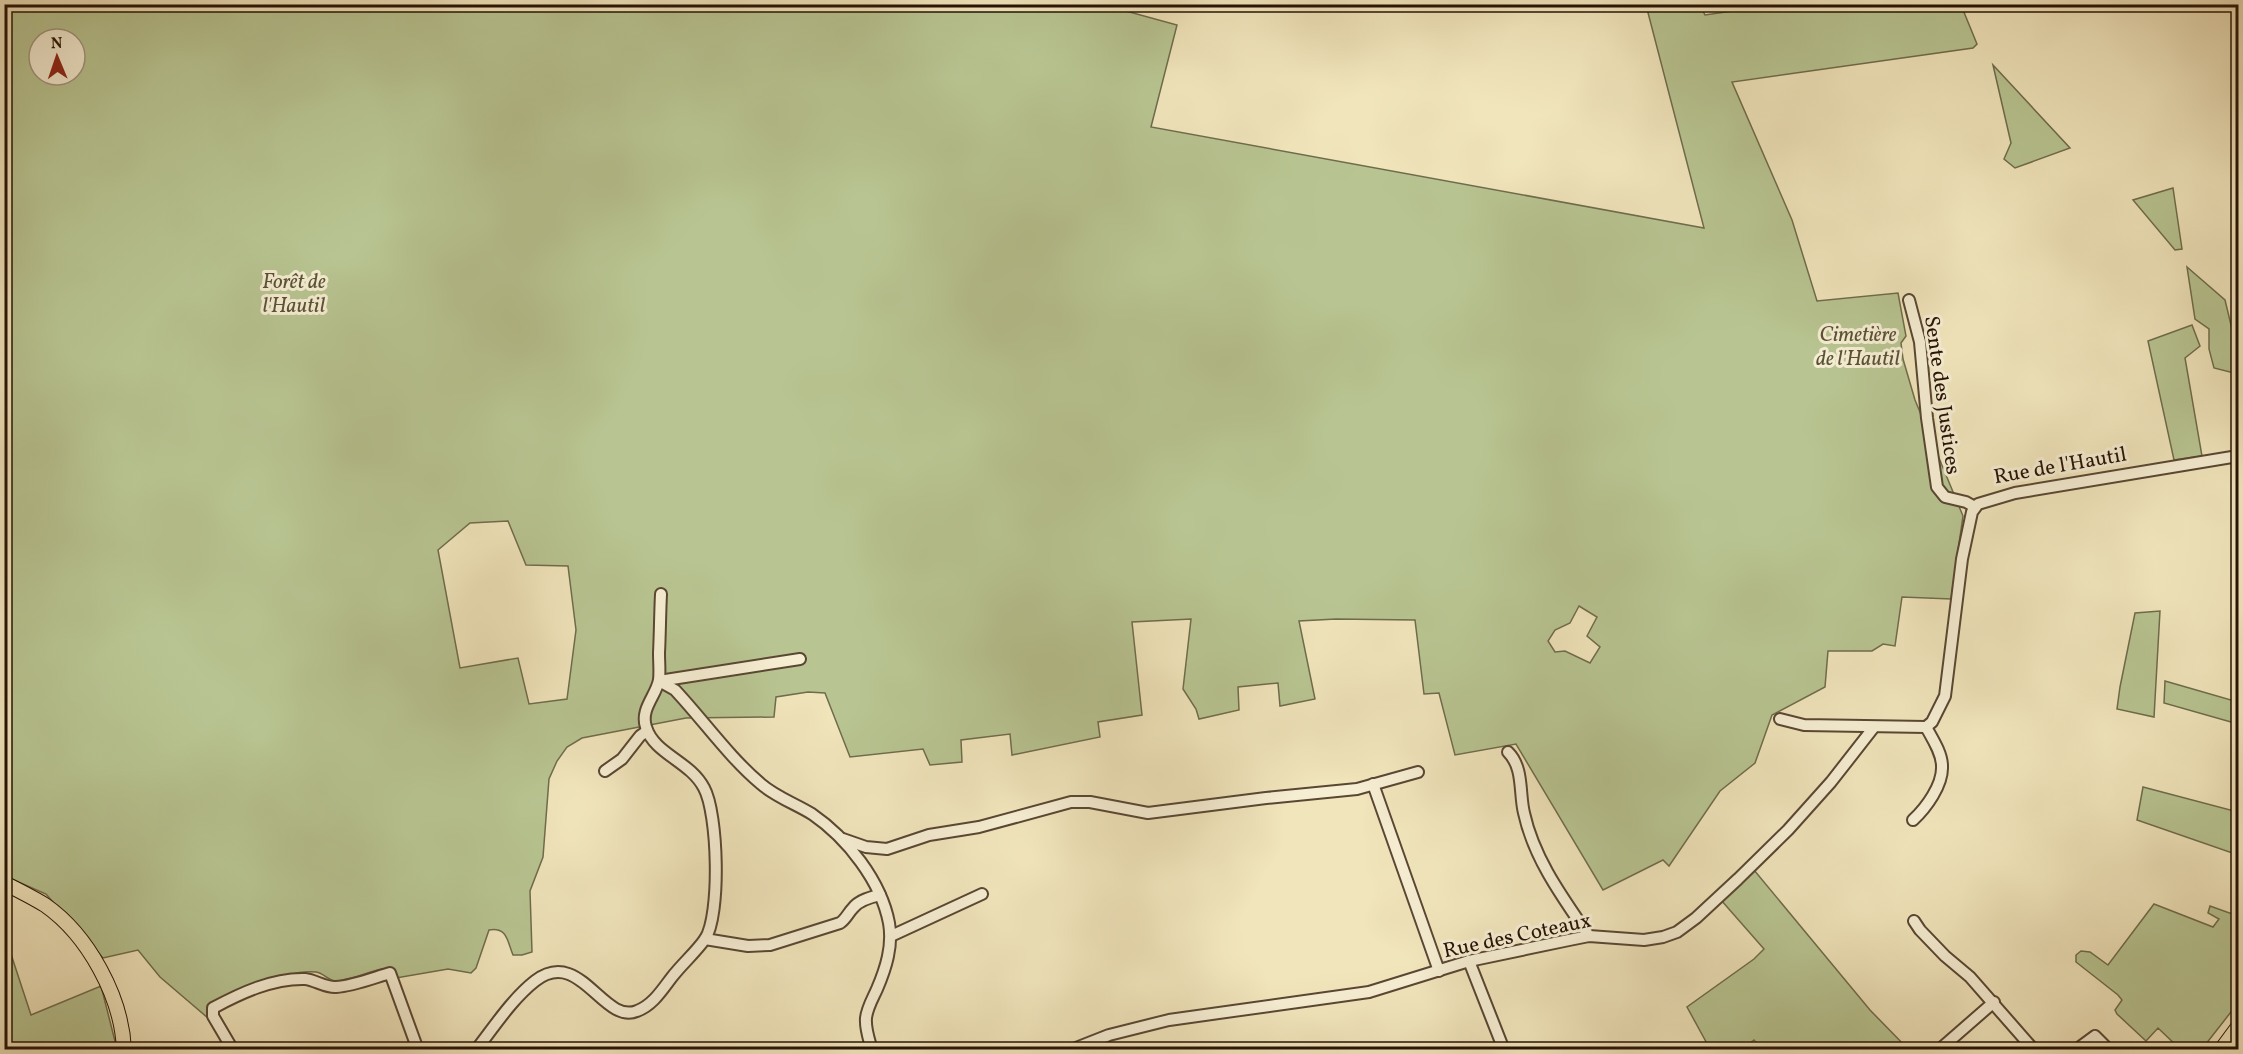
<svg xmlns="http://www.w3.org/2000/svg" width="2243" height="1054" font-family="Vollkorn,serif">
	<rect width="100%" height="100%" fill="#f1e5bc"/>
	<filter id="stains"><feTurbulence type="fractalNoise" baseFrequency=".00333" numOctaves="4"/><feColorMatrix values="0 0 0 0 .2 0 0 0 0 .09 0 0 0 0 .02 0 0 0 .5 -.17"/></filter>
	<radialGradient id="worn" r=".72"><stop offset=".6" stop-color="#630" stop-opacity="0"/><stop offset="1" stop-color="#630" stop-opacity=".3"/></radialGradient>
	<g fill="#b8c592" stroke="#6f6c4c" stroke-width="1.5" fill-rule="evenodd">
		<path d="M5,5H1104L1177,25L1151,127L1704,228L1646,5H1700L1705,15L1775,5H1961L1977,44L1973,48L1732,82L1792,220L1817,301L1898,293L1906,336L1901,343L1903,359L1915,400L1963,516L1951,599L1902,597L1895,646L1883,644L1872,651H1828L1825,687L1772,715L1755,763L1720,791L1669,866L1663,860L1603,890L1516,744L1455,755L1439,693L1424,694L1415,620L1336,619L1299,621L1315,699L1280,706L1278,683L1238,687L1239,710L1199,719L1196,709L1183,689L1191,619L1132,622L1142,715L1098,722L1100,737L1012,755L1010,734L961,740L962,762L930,765L923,749L850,757L825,693L808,692L776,697L774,717L686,718L582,738L567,747L557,761L549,779L543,857L530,891L532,952L522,955H513C507,940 507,927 489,930L476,968L471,973L448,969L396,978L387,970L382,969C367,972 352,980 337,981C328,981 324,973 316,972C285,969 230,996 208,1018L160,977L138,950L103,958L46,894L12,879L5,883ZM39,39H75V75H39ZM508,521L526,565L568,566L576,630L567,699L529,704L518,658L460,668L438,550L470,523ZM1579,606L1597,617L1587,636L1600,647L1590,663L1565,651L1555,652L1548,641L1555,630L1570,623Z"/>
		<polygon points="1993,65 2070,148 2015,168 2004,159 2011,143"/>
		<polygon points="2173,188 2182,249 2175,250 2133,200"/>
		<polygon points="2187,267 2225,300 2238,354 2238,374 2214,368 2209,349 2209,329 2195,319"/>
		<polygon points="2192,325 2200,346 2185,358 2202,456 2174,460 2148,341"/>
		<polygon points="2160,611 2154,717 2117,709 2120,687 2135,613"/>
		<polygon points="2165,681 2238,702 2238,724 2164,703"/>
		<polygon points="2143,787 2238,812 2238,855 2137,820"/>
		<polygon points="1754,870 1870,1010 1908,1049 1762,1049 1754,1040 1742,1049 1710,1049 1687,1007 1754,959 1764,949 1721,900"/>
		<polygon points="2154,904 2213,927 2219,919 2208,913 2210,906 2238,916 2238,1003 2202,1049 2180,1049 2158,1028 2146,1041 2117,1014 2115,1010 2122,1000 2118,995 2076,962 2076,955 2081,951 2090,952 2108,965"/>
		<polygon points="4,925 7,942 31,1015 101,986 117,1049 5,1049"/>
	</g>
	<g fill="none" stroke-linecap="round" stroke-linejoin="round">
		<g stroke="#594733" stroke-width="14">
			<g id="minor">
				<polyline points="1909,300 1920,342 1927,418 1937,487 1945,497 1966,502 1975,507"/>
				<path d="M659,681L675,690C704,721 729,757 761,784C776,797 796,804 812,814C847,838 881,881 889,923C893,946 886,968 877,989C873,998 867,1008 866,1018C865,1029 869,1039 872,1050"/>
				<polyline points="659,681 800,659"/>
				<polyline points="1780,719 1804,725 1926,727"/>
				<polyline points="1926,727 1932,722 1945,696 1962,559 1972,512 1978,504 2015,493 2238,456"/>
				<path d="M1508,752C1524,768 1519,793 1524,813C1534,859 1563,898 1589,936"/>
				<polyline points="605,771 622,759 640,736 647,731"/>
				<polyline points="1373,784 1439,971"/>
				<path d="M1913,820C1926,808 1943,785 1942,766C1942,753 1932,738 1926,727"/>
				<polyline points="843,839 866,847 887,849 929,835 979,827 1071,802 1090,802 1148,813 1266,798 1357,789 1418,772"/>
				<polyline points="1914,921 1920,930 1945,956 1970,977 2034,1050"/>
				<polyline points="891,936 982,894"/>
				<path d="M705,939L748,946L770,945L840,923C846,919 848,913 853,908C859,900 871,897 880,895"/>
				<polyline points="1469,961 1504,1050"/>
				<path d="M233,1050L213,1016V1008C241,993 273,978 305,979C315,980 326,988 336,987C353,986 373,978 390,973L418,1050"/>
				<path d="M476,1050C494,1027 512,999 535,981C580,946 603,1025 637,1011C653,1005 662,990 672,977C682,964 696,952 705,939C721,915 718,813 704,788C690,761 654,754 646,727C640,709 656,696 659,680C660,672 659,662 659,653C660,633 660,614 661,594"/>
				<polyline points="1071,1050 1109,1035 1169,1020 1369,992 1469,961 1569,940 1589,936 1644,940 1663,937 1677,932 1696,918 1738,879 1788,830 1831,782 1874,727"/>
				<polyline points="1939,1050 1994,1002"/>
				<polyline points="2076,1050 2095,1036 2109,1050"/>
			</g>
		</g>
		<g stroke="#261205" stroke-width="16">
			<g id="major">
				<path d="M4,883C18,890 32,897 45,905C88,935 122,997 124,1050"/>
				<polyline points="2221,1050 2238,1027"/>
			</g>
		</g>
		<use href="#minor" stroke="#f6eed3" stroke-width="10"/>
		<use href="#major" stroke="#f1e5bc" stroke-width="14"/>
	</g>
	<g text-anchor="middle" stroke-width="6" stroke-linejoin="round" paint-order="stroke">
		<g font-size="21" font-style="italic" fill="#595136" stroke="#f6eed3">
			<text x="294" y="288">Forêt de<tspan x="294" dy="24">l'Hautil</tspan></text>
			<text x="1858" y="341">Cimetière<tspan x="1858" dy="24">de l'Hautil</tspan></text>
		</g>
		<g font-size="21" fill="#261205" stroke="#f6eed3">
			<text transform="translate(1943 395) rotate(82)" y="7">Sente des Justices</text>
			<text transform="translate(2060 465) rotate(-10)" y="7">Rue de l'Hautil</text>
			<text transform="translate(1517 935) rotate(-12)" y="7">Rue des Coteaux</text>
		</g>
	</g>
	<rect width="2243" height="1054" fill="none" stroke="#f1e5bc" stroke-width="24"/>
	<rect x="6" y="6" width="2231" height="1042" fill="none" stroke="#261205" stroke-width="3"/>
	<rect x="12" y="12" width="2219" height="1030" fill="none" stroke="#261205" stroke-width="1.5"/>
	<g transform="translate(57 57) rotate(358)"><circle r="28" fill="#f6eed3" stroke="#a39681" stroke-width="1.5"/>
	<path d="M0-4.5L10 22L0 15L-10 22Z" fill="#8f2418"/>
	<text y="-9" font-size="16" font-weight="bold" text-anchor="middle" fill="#261205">N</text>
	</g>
	<rect width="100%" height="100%" filter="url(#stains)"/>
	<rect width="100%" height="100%" fill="url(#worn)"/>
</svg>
